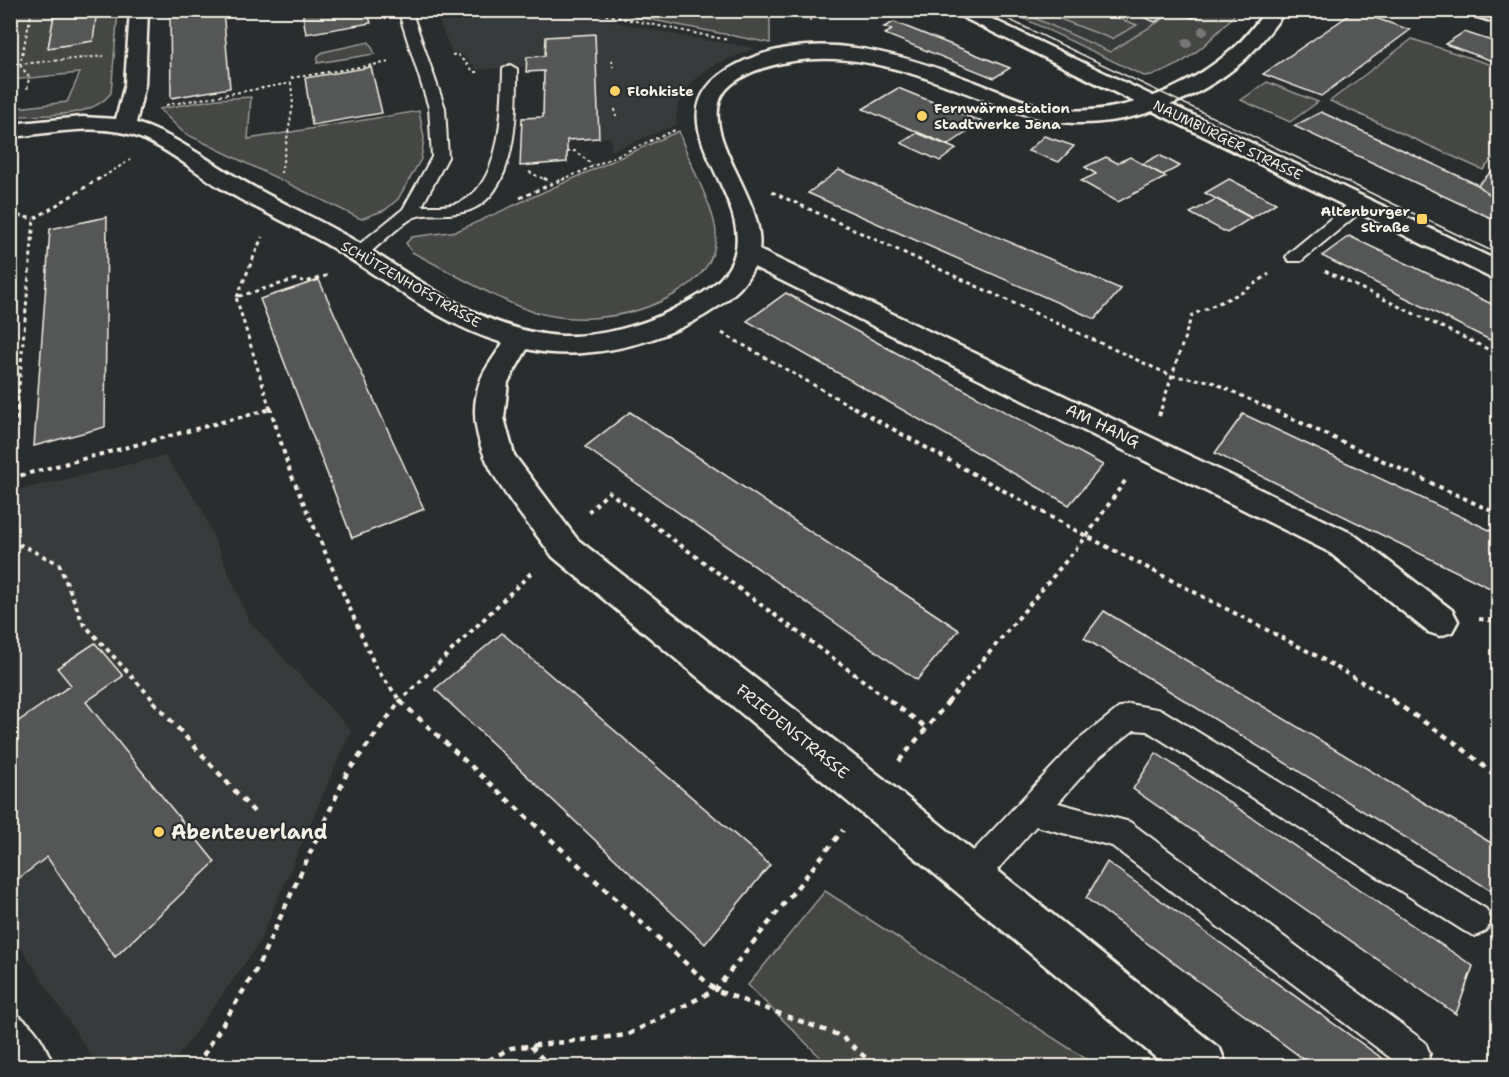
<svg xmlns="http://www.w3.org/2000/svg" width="1509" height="1077" font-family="'Shantell Sans',sans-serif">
	<rect width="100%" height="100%" fill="#2a2d2e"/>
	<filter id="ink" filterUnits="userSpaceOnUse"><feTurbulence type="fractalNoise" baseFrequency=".0167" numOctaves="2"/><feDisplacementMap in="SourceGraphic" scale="12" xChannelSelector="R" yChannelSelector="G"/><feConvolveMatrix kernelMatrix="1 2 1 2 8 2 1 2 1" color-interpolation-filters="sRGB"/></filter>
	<g filter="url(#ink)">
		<g fill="#373a3a">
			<polygon points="435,11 566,11 681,36 755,48 713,66 695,79 678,103 676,125 611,151 611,137 567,140 567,162 520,166 522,118 543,117 544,71 526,72 526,66 477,70 463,55 451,51"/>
			<polygon points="1019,11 1205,11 1193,18 1174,12 1110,52"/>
			<polygon points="165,456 201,507 249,621 351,730 258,945 171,1066 98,1066 11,933 10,492"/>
		</g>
		<g fill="#444645" stroke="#9c9c96" stroke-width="1.5">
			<path d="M11,11H55L48,48L97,11H118L111,93C89,121 43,113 11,117L10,109L67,102L80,73L11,80Z"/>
			<polygon points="607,11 764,11 770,13 770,43"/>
			<path d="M1008,11H1019L1110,52L1174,12L1193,18L1205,11H1238C1214,37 1181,73 1144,76Z"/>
			<polygon points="1039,11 1098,11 1137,25 1112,39"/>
			<polygon points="1412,39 1498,67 1498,159 1493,158 1483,170 1330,101"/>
			<polygon points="369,42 375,54 317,63 318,56 323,52"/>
			<polygon points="1267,82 1318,102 1290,122 1241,100"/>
			<polygon points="251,97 248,139 419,111 424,138 421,159 398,199 385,210 361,219 184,133 159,109 217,99"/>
			<path d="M679,131C686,159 716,209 716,234C716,262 698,281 675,294C629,321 563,327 513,304C478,289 445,269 412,252L406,243L412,237L457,231Z"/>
			<polygon points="825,891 1097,1066 829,1066 748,985"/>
		</g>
		<g fill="#555756" stroke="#f4f1e8" stroke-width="1.5">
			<polygon points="55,10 97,10 93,41 48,48"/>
			<polygon points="184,10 223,10 230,88 171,98 170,13"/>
			<polygon points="302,10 367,10 371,23 306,34"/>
			<polygon points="1125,10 1205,10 1193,18 1174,12 1155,22"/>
			<polygon points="1355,11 1410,30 1321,96 1263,74"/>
			<polygon points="894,22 1010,68 994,78 885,34 892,30 884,27"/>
			<polygon points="1464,32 1498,43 1498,63 1445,44"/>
			<polygon points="595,34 599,138 567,140 567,162 520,166 522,118 543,117 544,71 526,72 527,57 545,56 546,37"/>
			<polygon points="371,67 382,113 312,125 305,78"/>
			<polygon points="898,88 982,122 948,145 863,109"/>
			<polygon points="1321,112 1478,185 1498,201 1498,212 1493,219 1294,126"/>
			<polygon points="917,133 956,149 940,161 901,143"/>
			<polygon points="1044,136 1074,146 1059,162 1028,151"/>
			<polygon points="1159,155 1180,166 1163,175 1142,164"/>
			<polygon points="1106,157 1117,163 1130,157 1166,177 1118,202 1081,181 1096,174 1085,167"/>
			<polygon points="839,170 1121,289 1095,319 808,193"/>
			<polygon points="1491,172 1498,175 1498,201 1478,185"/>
			<polygon points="1229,179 1276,203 1252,218 1205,193"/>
			<polygon points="1216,199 1251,218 1227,233 1190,213"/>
			<polygon points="107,217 105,427 34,446 50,229"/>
			<polygon points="1349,236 1498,307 1498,344 1322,256"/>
			<polygon points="319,280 424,509 352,538 260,299"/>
			<polygon points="786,293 1103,465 1069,505 747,321"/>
			<polygon points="630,412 959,630 917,680 585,447"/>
			<polygon points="1243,414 1498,534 1498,592 1215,453"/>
			<polygon points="1104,611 1498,847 1498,895 1084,638"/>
			<polygon points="502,633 770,865 705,944 435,689"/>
			<polygon points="95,643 123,676 86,702 215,862 115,957 47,857 10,885 10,727 71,685 57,668"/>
			<polygon points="1156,753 1473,966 1456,1014 1133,789"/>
			<polygon points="1107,862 1393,1066 1313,1066 1086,898"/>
		</g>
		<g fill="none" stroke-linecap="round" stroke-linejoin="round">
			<g stroke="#f4f1e8" stroke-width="4">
				<g id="lane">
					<path d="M398,10H411L445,108L448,157L422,206C435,206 451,207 463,201C502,180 502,108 503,69L510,65L517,69C517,110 517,193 470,210C451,217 428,212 415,217C404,221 375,249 364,258H352L349,254L352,250L403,209L432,157L429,108Z"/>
					<polygon points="1358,200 1364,201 1367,205 1364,209 1301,261 1289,261 1286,257 1289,253 1352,201"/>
					<polygon points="1129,704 1162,710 1486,909 1491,920 1486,931 1475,936 1464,931 1147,731 1134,730 1096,760 1058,803 1130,822 1425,1042 1430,1054 1425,1066 1401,1066 1112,846 1036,826 981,888 970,892 959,888 955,877 959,866 1076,742 1119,708"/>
				</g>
			</g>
			<g stroke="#f4f1e8" stroke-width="5">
				<g id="street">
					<path d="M130,10H148L145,84L136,123C172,134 201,156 233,175C271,198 312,216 350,238C417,277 482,332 562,336C600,337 643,326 676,308C696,298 722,284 732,262C762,195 638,116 736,65C811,26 899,53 972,81C997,90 1023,103 1049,108C1110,119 1180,93 1227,54C1243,42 1254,25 1267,10H1286C1273,28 1258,48 1242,62C1198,100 1132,125 1074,123C1041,122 1012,110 982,99C910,71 840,44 763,68C748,73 726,83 720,100C705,143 766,201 759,250L1353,534L1452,610L1458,621L1452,632L1440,636L1428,632L1329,552L754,267C749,275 745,284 738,290C690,337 592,365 527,349L508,382L504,418L514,455L577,539L885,780L1220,1049L1227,1066H1166L553,557C518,508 457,449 480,382C484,369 496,355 503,343C441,325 390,283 336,250C298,227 257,210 219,187C188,167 157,139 120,132C84,125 46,134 10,137V124L82,117L116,119L125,84Z"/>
					<polygon points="1465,10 1498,12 1498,23 1468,14"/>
					<path d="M10,1012C33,1021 45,1043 53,1066H10Z"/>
				</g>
			</g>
			<g stroke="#f4f1e8" stroke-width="5">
				<polygon id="secondary" points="948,10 973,10 1498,261 1498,279 1489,277"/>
			</g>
			<g stroke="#f4f1e8" stroke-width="2" stroke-dasharray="3 3" stroke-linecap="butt">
				<polyline points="32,10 20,64 104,56"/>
				<polyline points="582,10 728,40"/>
				<polyline points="787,10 811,20"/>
				<polyline points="452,55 457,54 474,72 479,72"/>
				<polyline points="612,60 613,67"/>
				<polyline points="20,65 29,77 27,91"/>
				<polyline points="291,78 391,62"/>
				<polyline points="166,105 291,83 293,105 281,173"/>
				<polyline points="615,109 616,116"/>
				<polyline points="567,152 575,151 593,165"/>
				<polyline points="529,172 546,180"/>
				<polyline points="98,180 130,160"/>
				<polyline points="562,180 675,130"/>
			</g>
			<g stroke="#f4f1e8" stroke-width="3" stroke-dasharray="4 4" stroke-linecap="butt">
				<polyline points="544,178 552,184"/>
				<polyline points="772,192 1172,376 1210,381 1270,409"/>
				<polyline points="520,198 565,178"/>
				<polyline points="10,214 34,219"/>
				<polyline points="1325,271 1498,354"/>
				<polyline points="237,297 262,237"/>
				<polyline points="722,333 856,409"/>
				<polyline points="17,409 34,219 100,178"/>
				<polyline points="270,409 236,297 297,279 306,282 329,275"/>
				<polyline points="1161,409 1192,315 1243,292 1269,274"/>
			</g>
			<g stroke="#f4f1e8" stroke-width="4" stroke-dasharray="4.5 4.5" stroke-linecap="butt">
				<polyline points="17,407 11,478 271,409"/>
				<polyline points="270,407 290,472 376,668 401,702"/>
				<polyline points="853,407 1071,528 1317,656 1396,702"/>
				<polyline points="1267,407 1498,514"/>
				<polyline points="1159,416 1162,407"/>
				<polyline points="588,512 609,492 892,702"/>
				<polyline points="10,550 21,545 59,564 83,623 155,702"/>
				<polyline points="1479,619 1498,621"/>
				<polyline points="399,702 533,571"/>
				<polyline points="948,702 1086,537 1127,478"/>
			</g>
			<g stroke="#f4f1e8" stroke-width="4.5" stroke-dasharray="6 6" stroke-linecap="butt">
				<polyline points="153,701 256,814"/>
				<polyline points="400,701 715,990 841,1036 875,1066"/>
				<polyline points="890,701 927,728"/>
				<polyline points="1393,701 1457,744 1498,778"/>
				<polyline points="899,761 949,701"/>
				<polyline points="531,1046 549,1066"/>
				<polyline points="197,1066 256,970 347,773 400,701"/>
				<polyline points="478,1066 511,1048 627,1035 715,990 843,830"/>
			</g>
			<use href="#lane" fill="#2a2d2e" fill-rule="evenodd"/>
			<use href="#street" fill="#2a2d2e" fill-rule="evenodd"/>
			<use href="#secondary" fill="#2a2d2e" fill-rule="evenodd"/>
			<polyline stroke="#f4f1e8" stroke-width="1.5" points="989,10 1498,254"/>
		</g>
		<g fill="#777875">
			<circle cx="1203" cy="31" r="5"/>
			<circle cx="1187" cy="43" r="5"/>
		</g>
	</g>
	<g fill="#ffd166" stroke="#2a2d2e" stroke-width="2">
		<circle cx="615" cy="91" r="6"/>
		<circle cx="922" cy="116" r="6"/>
		<rect x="1416" y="213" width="12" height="12" rx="3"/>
		<circle cx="159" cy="832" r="6"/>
	</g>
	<g text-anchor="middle" stroke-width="4.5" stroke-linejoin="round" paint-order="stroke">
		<g font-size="14" font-weight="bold" fill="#f4f1e8" stroke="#2a2d2e" text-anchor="start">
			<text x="627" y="96">Flohkiste</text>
			<text x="934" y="113">Fernwärmestation<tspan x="934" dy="16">Stadtwerke Jena</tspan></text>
			<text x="1410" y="216" text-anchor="end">Altenburger<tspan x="1410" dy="16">Straße</tspan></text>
		</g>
		<g font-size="14" fill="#f4f1e8" stroke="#2a2d2e">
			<text transform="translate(1228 140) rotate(26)" y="5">NAUMBURGER STRASSE</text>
			<text transform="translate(411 284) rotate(30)" y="5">SCHÜTZENHOFSTRASSE</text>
		</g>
		<g font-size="16" fill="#f4f1e8" stroke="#2a2d2e">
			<text transform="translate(1103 425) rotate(26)" y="6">AM HANG</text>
			<text transform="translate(793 731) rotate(39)" y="6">FRIEDENSTRASSE</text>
		</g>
		<g font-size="20" font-weight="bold" fill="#f4f1e8" stroke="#2a2d2e" text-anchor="start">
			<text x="171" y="839">Abenteuerland</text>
		</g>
	</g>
	<rect width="1509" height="1077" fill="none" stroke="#2a2d2e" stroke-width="36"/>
	<rect x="18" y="18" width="1473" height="1041" fill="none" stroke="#f4f1e8" stroke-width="2" filter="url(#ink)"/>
</svg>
